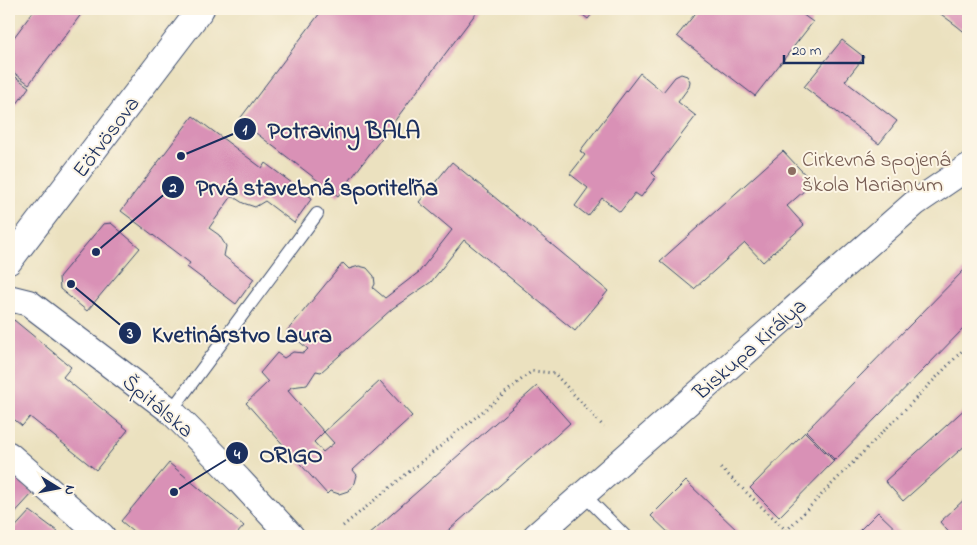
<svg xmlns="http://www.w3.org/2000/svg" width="977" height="545" font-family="'Indie Flower',sans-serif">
	<rect width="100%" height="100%" fill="#fcf5e5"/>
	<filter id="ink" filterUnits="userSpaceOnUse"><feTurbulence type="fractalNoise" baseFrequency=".02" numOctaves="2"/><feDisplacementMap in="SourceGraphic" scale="10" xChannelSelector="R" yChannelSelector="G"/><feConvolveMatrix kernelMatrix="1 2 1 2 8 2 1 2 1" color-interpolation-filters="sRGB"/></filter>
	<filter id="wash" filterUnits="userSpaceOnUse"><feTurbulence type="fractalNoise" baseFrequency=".0096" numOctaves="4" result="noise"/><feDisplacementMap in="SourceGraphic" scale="20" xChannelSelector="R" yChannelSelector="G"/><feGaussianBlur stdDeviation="1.12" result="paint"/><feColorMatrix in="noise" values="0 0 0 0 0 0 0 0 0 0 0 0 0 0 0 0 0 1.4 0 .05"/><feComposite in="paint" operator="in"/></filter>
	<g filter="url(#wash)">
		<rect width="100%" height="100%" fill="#ebe1bf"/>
		<g id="blocks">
			<g fill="#d991b6">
				<polygon points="35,9 85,9 29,84 9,69 9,44"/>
				<polygon points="323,9 479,9 338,196 239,120"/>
				<polygon points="575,9 596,9 588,19"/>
				<polygon points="699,9 795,9 813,22 755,96 677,36"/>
				<polygon points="934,9 968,9 968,35 957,26"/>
				<polygon points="842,40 864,57 845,81 897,121 879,144 804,87"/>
				<polygon points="9,72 29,87 9,115"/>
				<polygon points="640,73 663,92 675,77 681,74 687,76 690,81 689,87 678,102 696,116 652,173 656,177 641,197 635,193 620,212 602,198 588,216 575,206 588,188 570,174 585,155 580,151"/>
				<polygon points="193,116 262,168 265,163 312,198 294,223 265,201 255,207 243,203 232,196 209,228 219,235 226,246 224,256 254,279 236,304 187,267 190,263 121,211"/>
				<polygon points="783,151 813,183 787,206 804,225 763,262 745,243 694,289 660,261"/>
				<polygon points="452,162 608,291 575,331 464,240 431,282 393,308 321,372 316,371 307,385 291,387 288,391 324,432 314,442 323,452 334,443 324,432 380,381 412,416 353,470 357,475 355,483 348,491 339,494 330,491 327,494 246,403 268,382 260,373 277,353 284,358 293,352 304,353 308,349 287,331 343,263 349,269 359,266 367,268 374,276 375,284 373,288 385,298 419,272 452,230 419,202"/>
				<polygon points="111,223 140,248 87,311 60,289 59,277 103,224"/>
				<polygon points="968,266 968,324 835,460 806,431"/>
				<polygon points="14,320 71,367 63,377 128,430 96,470 30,417 22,426 9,415 9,327"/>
				<polygon points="537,386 570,423 557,435 442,536 367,536"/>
				<polygon points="968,406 968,443 903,501 885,481"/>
				<polygon points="805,432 834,461 779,517 750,488"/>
				<polygon points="169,463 244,526 235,536 139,536 121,521"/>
				<polygon points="11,473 33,493 9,519 9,474"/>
				<polygon points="686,481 743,536 672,536 651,516"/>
				<polygon points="968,496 968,536 952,536 940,522"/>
				<polygon points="30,511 57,531 59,536 9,536 9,534"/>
				<polygon points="878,512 903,536 854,536"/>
			</g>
		</g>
	</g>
	<g filter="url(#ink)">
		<use href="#blocks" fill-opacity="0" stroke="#3a4a6d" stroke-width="1"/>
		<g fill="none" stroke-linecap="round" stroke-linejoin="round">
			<g stroke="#3a4a6d" stroke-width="14">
				<g id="service">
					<polyline points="171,411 317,214"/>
					<polyline points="583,494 625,536"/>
				</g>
			</g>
			<g stroke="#3a4a6d" stroke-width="28">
				<g id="minor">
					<polyline points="9,261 201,9"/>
					<polyline points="9,298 29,303 171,411 239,480 291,536"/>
					<polyline points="9,455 102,536"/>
					<polyline points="536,536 915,203 968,167"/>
				</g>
			</g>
			<g stroke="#3a4a6d" stroke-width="3" stroke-dasharray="1 4" stroke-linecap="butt">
				<polyline points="721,468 792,536"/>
				<polyline points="343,526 532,371 554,373 604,427"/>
				<polyline points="786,531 968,345"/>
			</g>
			<use href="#service" stroke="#fff" stroke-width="12"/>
			<use href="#minor" stroke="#fff" stroke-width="26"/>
		</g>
	</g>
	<circle fill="#8d6e63" stroke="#fcf5e5" stroke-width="2" cx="792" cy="171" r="5"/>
	<g text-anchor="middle" stroke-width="4" stroke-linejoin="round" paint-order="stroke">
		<g font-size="22" fill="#1b2f5e" stroke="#fcf5e5">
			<text transform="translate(105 136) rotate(-53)" y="8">Eötvösova</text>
			<text transform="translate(749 348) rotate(-41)" y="8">Biskupa Királya</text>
			<text transform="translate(159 405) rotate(40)" y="8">Špitálska</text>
		</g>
		<g font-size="22" fill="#785e54" stroke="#fcf5e5" text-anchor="start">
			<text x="802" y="166">Cirkevná spojená<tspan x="802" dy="25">škola Marianum</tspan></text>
		</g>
	</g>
	<path fill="none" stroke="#1b2f5e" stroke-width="2" d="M181 156L245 129M96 252L173 187M71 284L130 333M174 492L237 453"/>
	<g fill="#1b2f5e" stroke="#fcf5e5" stroke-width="2">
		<circle cx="181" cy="156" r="5"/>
		<circle cx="96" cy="252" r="5"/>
		<circle cx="71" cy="284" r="5"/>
		<circle cx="174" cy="492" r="5"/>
		<circle cx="245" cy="129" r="12"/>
		<circle cx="173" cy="187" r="12"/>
		<circle cx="130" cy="333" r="12"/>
		<circle cx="237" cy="453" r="12"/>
	</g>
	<g font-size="15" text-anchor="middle" font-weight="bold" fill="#fff">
		<text x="245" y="134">1</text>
		<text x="173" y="192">2</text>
		<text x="130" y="338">3</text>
		<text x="237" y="459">4</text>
	</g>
	<g font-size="24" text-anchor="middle" font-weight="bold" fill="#1b2f5e" stroke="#fcf5e5" stroke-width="4" stroke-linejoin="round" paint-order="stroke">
		<text x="344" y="138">Potraviny BALA</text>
		<text x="317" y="195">Prvá stavebná sporiteľňa</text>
		<text x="242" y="342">Kvetinárstvo Laura</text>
		<text x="291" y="462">ORIGO</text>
	</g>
	<rect width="977" height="545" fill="none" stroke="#fcf5e5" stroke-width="30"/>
	<g transform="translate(58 488) rotate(100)" stroke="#fcf5e5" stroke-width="4" paint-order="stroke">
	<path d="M0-4L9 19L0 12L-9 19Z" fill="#1b2f5e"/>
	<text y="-8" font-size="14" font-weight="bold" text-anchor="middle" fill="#1b2f5e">N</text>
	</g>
	<path d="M784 55v8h79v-8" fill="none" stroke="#1b2f5e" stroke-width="2.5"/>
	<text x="792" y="55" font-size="15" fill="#1b2f5e" stroke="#fcf5e5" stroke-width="4" paint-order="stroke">20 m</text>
</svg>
